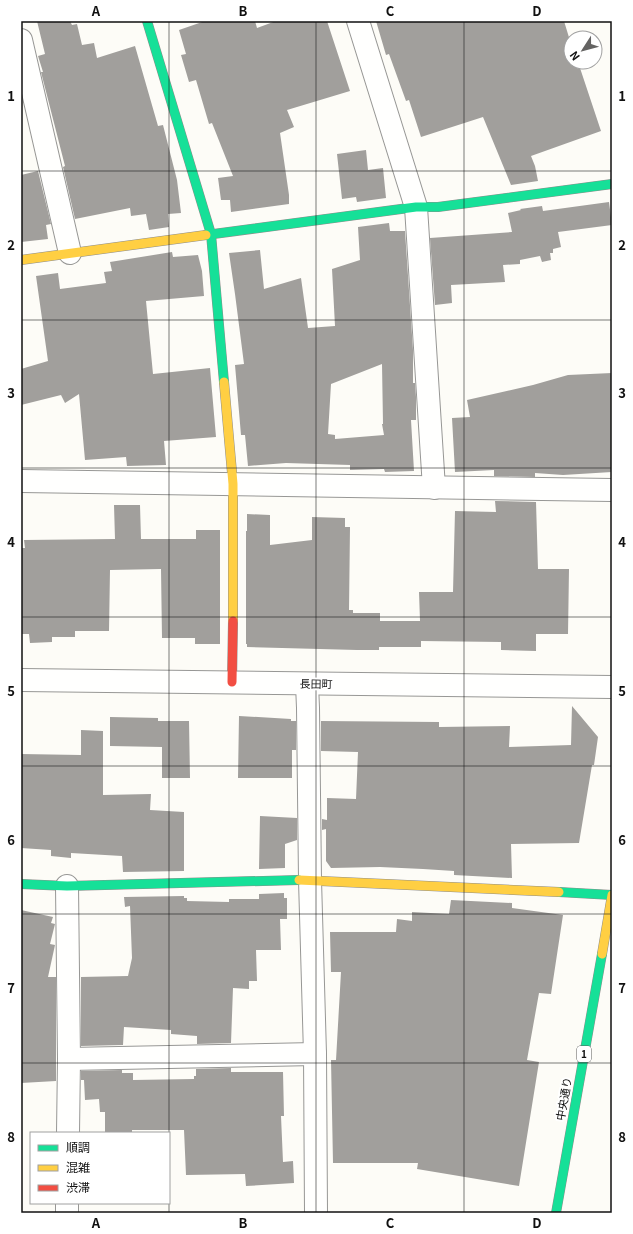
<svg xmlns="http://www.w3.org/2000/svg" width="633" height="1234" font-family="Georgia,'Noto Sans JP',serif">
	<rect width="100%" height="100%" fill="#fdfcf7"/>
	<g fill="#a19f9c" fill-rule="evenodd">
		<polygon points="37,21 70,21 72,25 77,24 82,45 94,43 97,58 135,46 158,126 163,125 177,180 181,213 168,214 169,227 149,230 146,214 131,216 130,208 75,219 63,167 65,166 41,72 43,72 38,56 45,54"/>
		<polygon points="205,21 255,21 257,28 276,21 327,21 350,91 287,110 294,127 280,133 289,195 289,204 231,212 230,200 221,200 218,178 233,176 212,123 209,124 196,80 189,82 181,55 186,54 179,30"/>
		<polygon points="376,21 564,21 571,44 571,62 578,62 601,131 531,156 535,166 538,181 511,185 483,117 421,137 409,100 406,101 389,54 386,55"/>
		<polygon points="366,150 368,170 383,168 386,198 357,202 356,197 342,199 337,154"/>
		<polygon points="38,171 51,224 46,225 48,239 21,242 21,175"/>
		<polygon points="609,202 612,225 558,232 561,247 553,249 553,253 550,253 551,260 542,262 540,256 520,260 520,264 503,265 505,282 451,285 452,303 435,305 430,238 512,232 508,213 521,210 520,209 542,206 543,211"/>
		<path d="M389,223L390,231H405L413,350V383H415L416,397V420H411L414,471L385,472L384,469L350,470V465L286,463L248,466L245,435H241L235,365L244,364L235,294L229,253L260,250L264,289L301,278L308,328L335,326L332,269L360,260L358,227ZM382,364L383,424H382L384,435L335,439V435L328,434L331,384Z"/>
		<polygon points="172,252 173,257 198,255 202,271 204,296 146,301 153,374 210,368 216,437 164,441 166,465 127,466 126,457 85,460 79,394 65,403 61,395 21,405 21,369 48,361 36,276 58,273 60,289 106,283 104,272 112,271 110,262"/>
		<polygon points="612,373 612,472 563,475 535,473 535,477 494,476 494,470 455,472 452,418 470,417 467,400 533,385 568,375"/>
		<polygon points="495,501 536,502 538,569 569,569 568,634 536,634 536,651 501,650 501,642 421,641 421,647 379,647 379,650 357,650 247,647 247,644 246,644 246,531 247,531 247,514 270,515 270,545 312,540 312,517 345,518 345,527 350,527 349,610 353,610 353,613 380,613 380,621 420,621 419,592 453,592 455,511 496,512"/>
		<polygon points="114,505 140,505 141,539 196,539 196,530 220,530 220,644 195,644 195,638 162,638 161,569 110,570 109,631 75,631 75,637 52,637 52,642 30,643 29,634 21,634 21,548 25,548 24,540 115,539"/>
		<polygon points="572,706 598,737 594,765 592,765 579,843 511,844 512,878 454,875 454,871 423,869 380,867 331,868 326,861 326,829 322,830 322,819 327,820 327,798 356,799 358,752 321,751 321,721 439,722 439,727 510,726 509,747 571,745"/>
		<polygon points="239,716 291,719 291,721 296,721 296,750 292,750 292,778 238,778"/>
		<polygon points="110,717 158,718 158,721 189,721 190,778 162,778 162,747 110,746"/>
		<polygon points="81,730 103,731 103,795 151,794 150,810 184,812 184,871 123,872 122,856 71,853 71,858 51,856 51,850 21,848 21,754 81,755"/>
		<polygon points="260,816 297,818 297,840 285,844 285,868 259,869"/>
		<polygon points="284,893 284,898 287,898 287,919 280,919 281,950 256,950 257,981 249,981 249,989 233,988 231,1043 197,1044 197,1036 171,1034 171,1030 124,1027 123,1045 81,1046 81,977 128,976 132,958 130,906 125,907 124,897 184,896 184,898 187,898 187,901 229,902 229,899 259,899 259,894"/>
		<polygon points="451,900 512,903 512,908 563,915 551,994 539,993 527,1060 539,1062 519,1186 417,1169 418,1163 333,1163 331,1060 336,1060 341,972 331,972 330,932 396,932 397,919 412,921 412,912 449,914"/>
		<polygon points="21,910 53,917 51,923 55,924 50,944 55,945 48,977 56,977 56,1081 21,1083"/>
		<polygon points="231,1068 231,1072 283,1072 284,1116 281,1116 283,1162 293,1161 294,1183 246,1186 245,1174 186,1175 184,1130 132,1130 132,1133 105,1133 105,1112 100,1112 99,1099 85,1100 84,1080 81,1080 81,1071 122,1070 122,1073 133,1073 133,1080 194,1079 194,1076 196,1076 196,1069"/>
	</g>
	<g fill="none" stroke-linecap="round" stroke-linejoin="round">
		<g stroke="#979795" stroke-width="24">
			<g id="street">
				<polyline points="358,21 416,207 434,488"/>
				<polyline points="21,40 70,253"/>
				<path d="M21,481C218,483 415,488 612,490"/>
				<polyline points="21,680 612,687"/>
				<polyline points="307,684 308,708 310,880 315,1054 316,1213"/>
				<polyline points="67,886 69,1059 68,1133"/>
				<polyline points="69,1059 315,1054"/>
				<polyline points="67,1213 67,1203"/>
			</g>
		</g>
		<g stroke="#8e8d8b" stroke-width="10">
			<g id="fast">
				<polyline points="147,21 211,234 224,382"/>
				<polyline points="206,235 416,207 438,207 612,184"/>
				<polyline points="21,884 67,886 299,880"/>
				<polyline points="559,892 612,895"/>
				<polyline points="556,1213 602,954"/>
			</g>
		</g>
		<g stroke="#8e8d8b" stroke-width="10">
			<g id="slow">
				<polyline points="21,260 206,235"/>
				<polyline points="224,382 233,484 233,621"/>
				<polyline points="299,880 559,892"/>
				<polyline points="602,954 612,895"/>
			</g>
		</g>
		<g stroke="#8e8d8b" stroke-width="10">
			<polyline id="jam" points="232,682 233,621"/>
		</g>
		<use href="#street" stroke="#fffffe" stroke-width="22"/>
		<use href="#fast" stroke="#16e098" stroke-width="9"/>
		<use href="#slow" stroke="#ffcf43" stroke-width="9"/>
		<use href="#jam" stroke="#f24e42" stroke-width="9"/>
	</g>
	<path fill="none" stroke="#111" stroke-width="1" stroke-opacity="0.55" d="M169,21V1213M316,21V1213M464,21V1213M21,171H612M21,320H612M21,468H612M21,617H612M21,766H612M21,914H612M21,1063H612"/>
	<g text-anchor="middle" stroke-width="4" stroke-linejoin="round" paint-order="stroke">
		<rect fill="#fff" stroke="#585858" stroke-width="1" x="577" y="1046" width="14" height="16" rx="3"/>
		<g font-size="10" font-weight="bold" fill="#111">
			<text x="584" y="1058">1</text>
		</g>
		<g font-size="11" fill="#111" stroke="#fff">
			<text transform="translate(316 684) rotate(1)" y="4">長田町</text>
			<text transform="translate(564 1099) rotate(-80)" y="4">中央通り</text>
		</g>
	</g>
	<rect width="633" height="1234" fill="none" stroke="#ffffff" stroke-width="44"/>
	<rect x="30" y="1132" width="140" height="72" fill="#ffffff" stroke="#a0a0a0"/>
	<rect x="38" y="1145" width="20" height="6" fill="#16e098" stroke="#a0a0a0"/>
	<text x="66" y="1152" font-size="12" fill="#111111">順調</text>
	<rect x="38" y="1165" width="20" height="6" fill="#ffcf43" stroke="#a0a0a0"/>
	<text x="66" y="1172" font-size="12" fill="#111111">混雑</text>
	<rect x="38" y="1185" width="20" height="6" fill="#f24e42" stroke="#a0a0a0"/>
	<text x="66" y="1192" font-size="12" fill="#111111">渋滞</text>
	<g transform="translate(583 50) rotate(234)"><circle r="19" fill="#ffffff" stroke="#a0a0a0"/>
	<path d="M0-3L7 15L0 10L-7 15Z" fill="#646362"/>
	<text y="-6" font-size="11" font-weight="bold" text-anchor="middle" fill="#111111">N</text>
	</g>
	<rect x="22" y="22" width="589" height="1190" fill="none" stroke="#111" stroke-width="1.5"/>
	<g font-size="13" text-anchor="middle" font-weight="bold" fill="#111">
		<text x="96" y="16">A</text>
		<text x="243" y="16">B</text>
		<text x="390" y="16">C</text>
		<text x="537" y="16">D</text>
		<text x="11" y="101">1</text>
		<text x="622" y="101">1</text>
		<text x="11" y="250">2</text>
		<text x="622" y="250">2</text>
		<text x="11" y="398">3</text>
		<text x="622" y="398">3</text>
		<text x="11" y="547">4</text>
		<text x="622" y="547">4</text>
		<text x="11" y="696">5</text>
		<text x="622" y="696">5</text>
		<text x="11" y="845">6</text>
		<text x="622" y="845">6</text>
		<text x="11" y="993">7</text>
		<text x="622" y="993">7</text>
		<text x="11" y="1142">8</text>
		<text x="622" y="1142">8</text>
		<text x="96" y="1228">A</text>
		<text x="243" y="1228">B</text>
		<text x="390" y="1228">C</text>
		<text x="537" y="1228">D</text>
	</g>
</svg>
